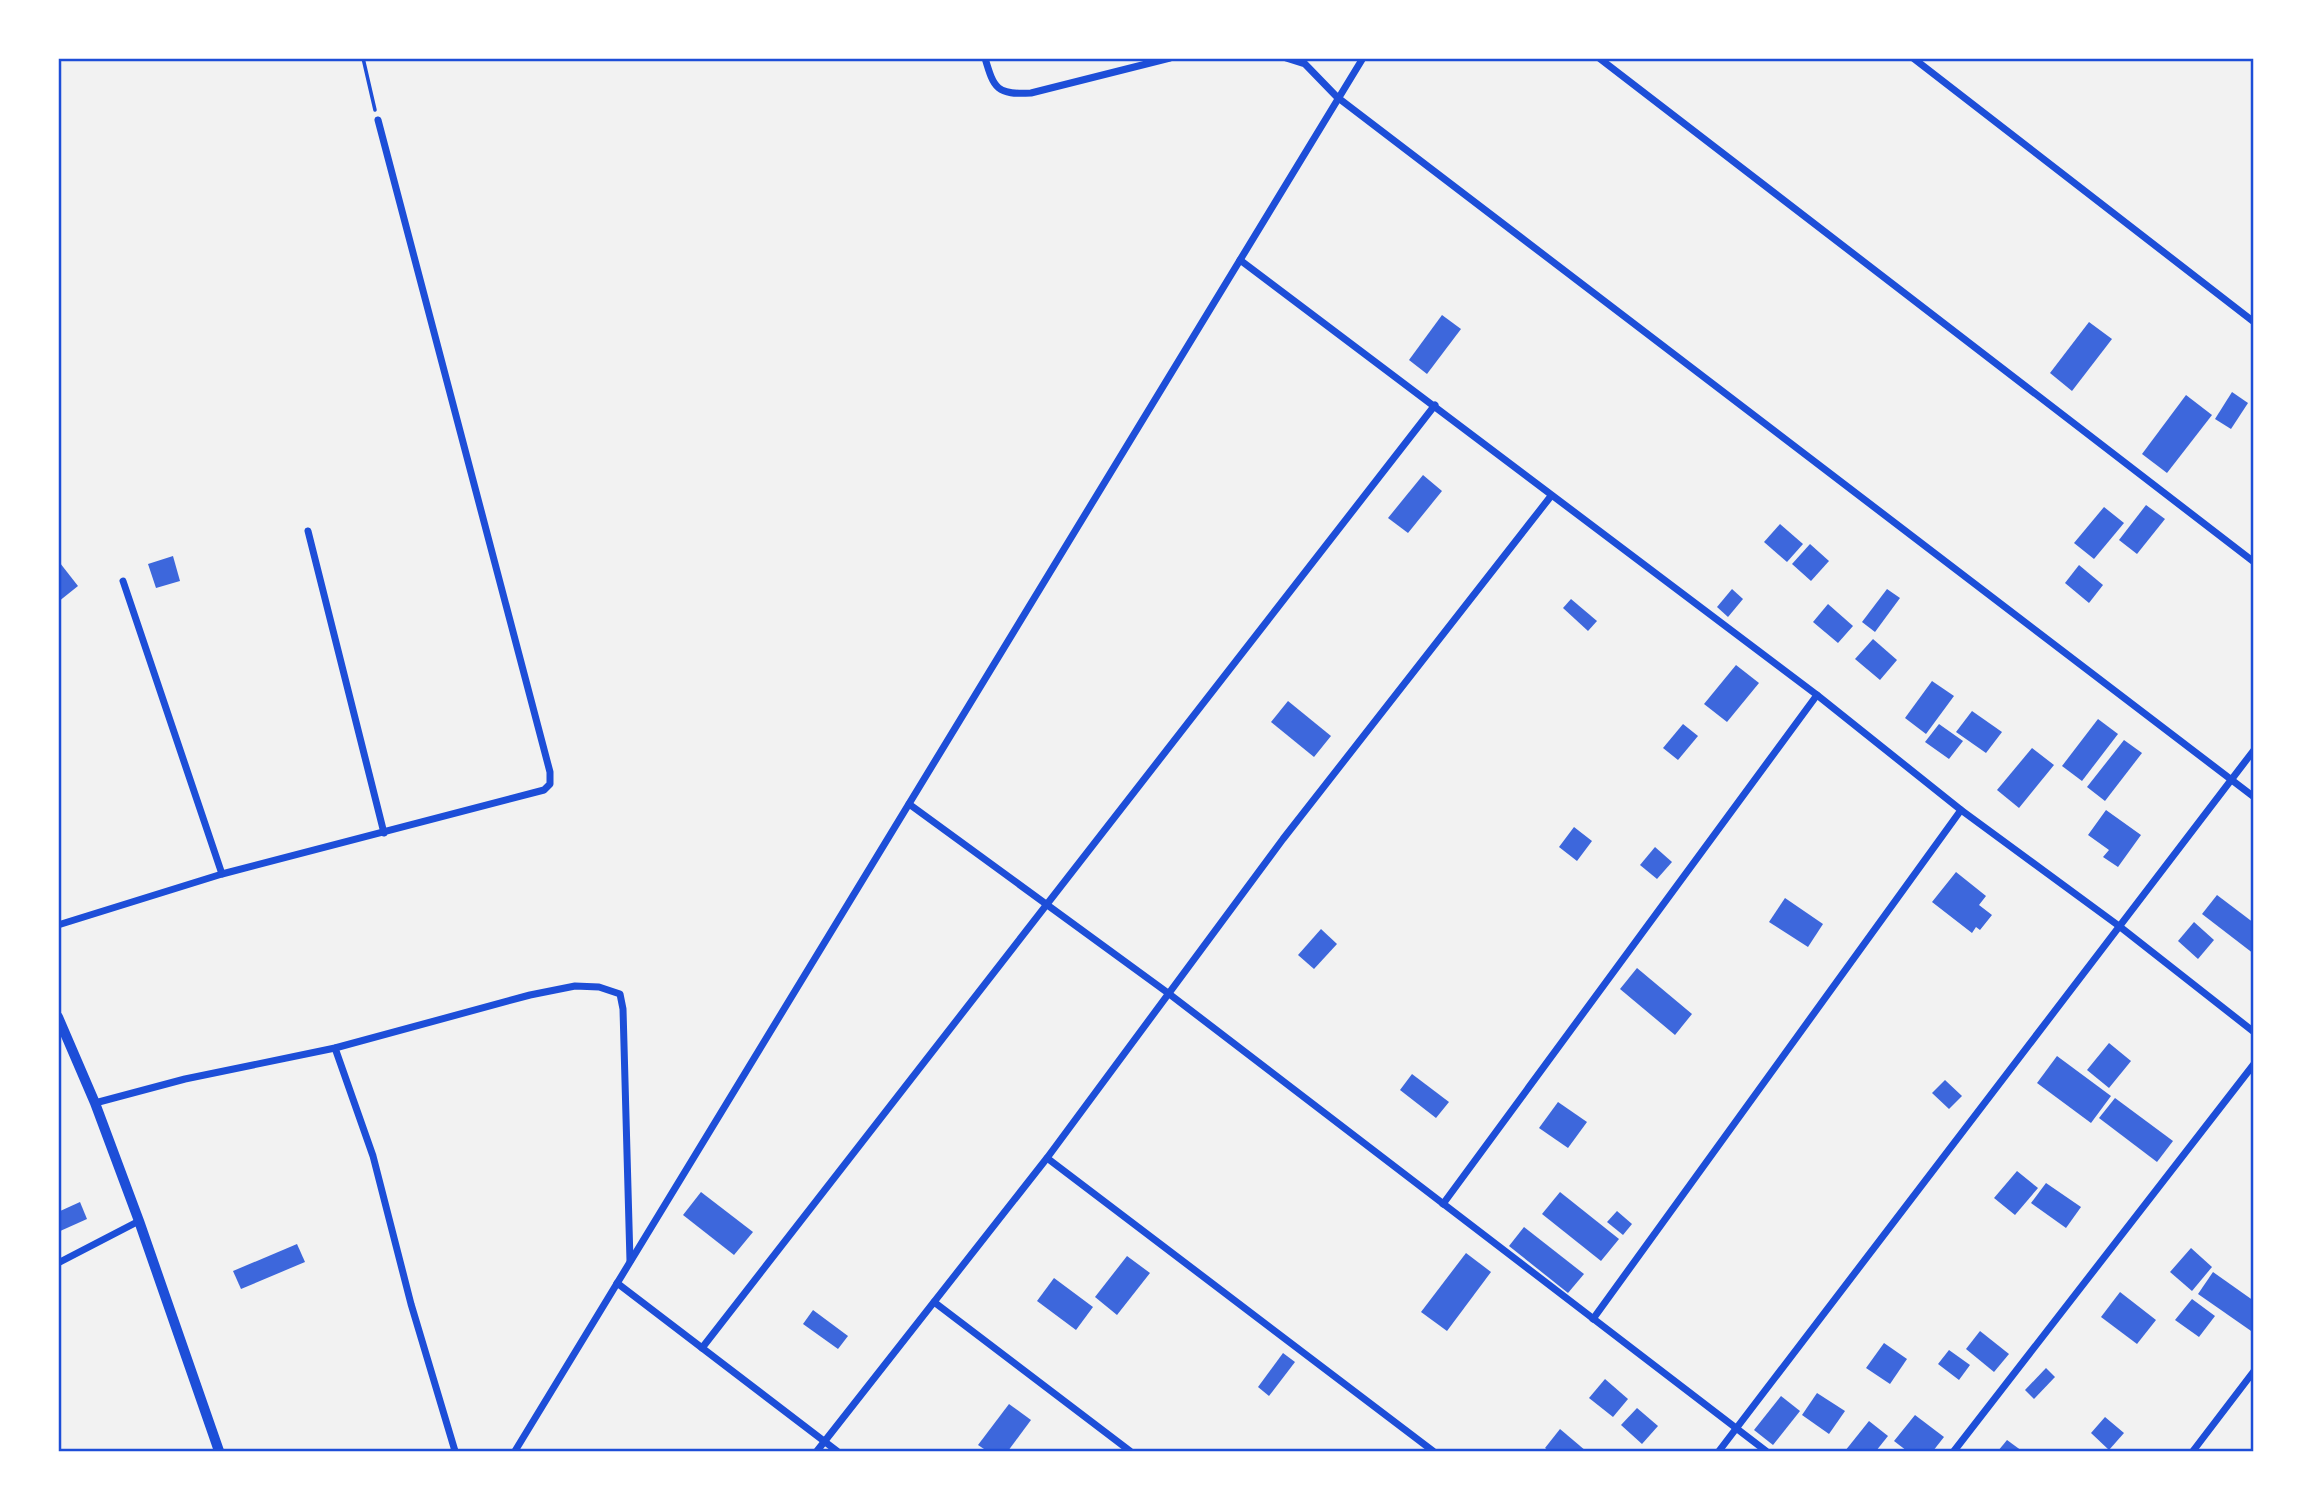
<svg xmlns="http://www.w3.org/2000/svg" width="2312" height="1509" font-family="'Libre Baskerville',serif">
	<rect width="100%" height="100%" fill="#f2f2f2"/>
	<g fill="#3d67dc">
		<polygon points="1442,315 1461,329 1427,374 1409,360"/>
		<polygon points="2089,322 2112,339 2072,391 2050,373"/>
		<polygon points="2232,392 2248,403 2231,429 2215,419"/>
		<polygon points="2186,395 2212,415 2167,473 2142,454"/>
		<polygon points="1423,475 1442,491 1408,533 1388,518"/>
		<polygon points="2146,505 2165,519 2137,554 2119,540"/>
		<polygon points="2104,507 2124,523 2094,559 2074,543"/>
		<polygon points="1780,524 1803,544 1787,562 1764,542"/>
		<polygon points="1810,544 1829,561 1811,581 1792,564"/>
		<polygon points="173,556 180,581 156,588 148,564"/>
		<polygon points="60,563 78,586 58,602 58,565"/>
		<polygon points="2079,565 2103,585 2089,603 2065,583"/>
		<polygon points="1732,589 1743,599 1728,617 1717,607"/>
		<polygon points="1887,589 1900,598 1875,632 1862,622"/>
		<polygon points="1571,599 1597,621 1588,631 1563,608"/>
		<polygon points="1828,604 1853,626 1838,643 1813,622"/>
		<polygon points="1873,639 1897,660 1880,680 1855,659"/>
		<polygon points="1736,665 1759,683 1727,722 1704,704"/>
		<polygon points="1932,681 1954,696 1926,734 1905,718"/>
		<polygon points="1288,701 1331,736 1314,757 1271,722"/>
		<polygon points="1972,711 2002,732 1986,753 1956,732"/>
		<polygon points="2098,719 2118,734 2082,781 2062,766"/>
		<polygon points="1683,724 1698,736 1678,760 1663,748"/>
		<polygon points="1939,724 1963,741 1949,759 1925,742"/>
		<polygon points="2124,740 2142,753 2105,801 2087,787"/>
		<polygon points="2032,748 2054,765 2019,808 1997,790"/>
		<polygon points="2106,810 2141,835 2118,867 2103,857 2109,850 2088,835"/>
		<polygon points="1574,827 1592,841 1577,861 1559,847"/>
		<polygon points="1655,847 1672,862 1657,879 1640,865"/>
		<polygon points="1956,872 1986,896 1979,905 1992,915 1980,930 1976,927 1972,933 1932,902"/>
		<polygon points="2217,895 2254,923 2254,954 2202,914"/>
		<polygon points="1785,898 1823,924 1808,947 1769,922"/>
		<polygon points="2194,922 2214,940 2198,959 2178,941"/>
		<polygon points="1321,929 1337,944 1314,969 1298,955"/>
		<polygon points="1637,968 1692,1014 1675,1035 1620,989"/>
		<polygon points="2109,1043 2131,1061 2109,1088 2087,1070"/>
		<polygon points="2057,1056 2111,1096 2091,1123 2037,1083"/>
		<polygon points="1412,1074 1449,1102 1436,1118 1400,1090"/>
		<polygon points="1945,1080 1962,1096 1949,1109 1932,1093"/>
		<polygon points="2115,1098 2173,1141 2157,1162 2099,1118"/>
		<polygon points="1558,1102 1587,1122 1568,1148 1539,1128"/>
		<polygon points="2017,1171 2038,1188 2015,1215 1994,1198"/>
		<polygon points="2046,1183 2081,1207 2066,1228 2031,1203"/>
		<polygon points="701,1192 753,1232 734,1255 683,1215"/>
		<polygon points="1560,1192 1619,1239 1601,1261 1542,1214"/>
		<polygon points="80,1202 87,1219 58,1232 58,1212"/>
		<polygon points="1617,1211 1632,1224 1623,1235 1607,1222"/>
		<polygon points="1524,1227 1584,1274 1568,1293 1509,1246"/>
		<polygon points="297,1244 305,1262 241,1289 233,1271"/>
		<polygon points="2191,1248 2212,1267 2192,1291 2170,1272"/>
		<polygon points="1466,1253 1491,1272 1447,1331 1421,1312"/>
		<polygon points="1127,1256 1150,1273 1117,1315 1095,1297"/>
		<polygon points="2213,1272 2254,1301 2254,1333 2198,1294"/>
		<polygon points="1054,1278 1093,1307 1076,1330 1037,1301"/>
		<polygon points="2120,1292 2156,1320 2137,1344 2101,1317"/>
		<polygon points="2192,1299 2215,1316 2199,1337 2175,1320"/>
		<polygon points="813,1310 848,1336 838,1349 803,1324"/>
		<polygon points="1980,1331 2009,1354 1994,1372 1966,1349"/>
		<polygon points="1884,1343 1907,1359 1890,1384 1866,1368"/>
		<polygon points="1949,1350 1970,1365 1959,1380 1938,1364"/>
		<polygon points="1283,1353 1295,1362 1269,1396 1258,1387"/>
		<polygon points="2046,1368 2055,1377 2034,1399 2025,1390"/>
		<polygon points="1605,1379 1628,1399 1613,1417 1589,1398"/>
		<polygon points="1817,1393 1845,1411 1829,1434 1802,1415"/>
		<polygon points="1781,1396 1800,1411 1773,1445 1754,1430"/>
		<polygon points="1009,1404 1031,1420 1008,1451 987,1451 978,1445"/>
		<polygon points="1637,1408 1658,1426 1642,1444 1621,1425"/>
		<polygon points="1915,1415 1944,1437 1933,1451 1907,1451 1894,1441"/>
		<polygon points="2105,1417 2124,1433 2109,1450 2091,1433"/>
		<polygon points="1869,1421 1888,1436 1876,1451 1845,1451"/>
		<polygon points="1560,1429 1586,1451 1549,1451 1545,1448"/>
		<polygon points="2007,1440 2022,1451 1998,1451"/>
	</g>
	<g fill="none" stroke-linecap="round" stroke-linejoin="round">
		<polyline stroke="#1d4ed8" stroke-width="3.5" points="363,58 375,110"/>
		<g stroke="#1d4ed8" stroke-width="7">
			<path d="M985,58C994,89 997,95 1031,93L1170,58"/>
			<polyline points="1286,58 1305,64 1337,97 2254,797"/>
			<polyline points="1599,58 2254,562"/>
			<polyline points="1913,58 2254,322"/>
			<polyline points="1240,260 1817,695 1961,810 2119,926 2254,1032"/>
			<polyline points="308,531 384,833"/>
			<polyline points="123,581 222,874"/>
			<polyline points="909,804 1168,993 1766,1451"/>
			<polyline points="58,925 222,874 544,790 550,784 550,772 378,120"/>
			<polyline points="335,1048 373,1156 411,1304 455,1451"/>
			<polyline points="95,1103 185,1079 335,1048 530,995 575,986 599,987 620,994 623,1009 630,1261"/>
			<polyline points="1047,1158 1433,1451"/>
			<polyline points="1443,1204 1817,695"/>
			<polyline points="58,1263 139,1221"/>
			<polyline points="617,1283 837,1451"/>
			<polyline points="934,1302 1130,1451"/>
			<polyline points="1593,1319 1961,810"/>
			<polyline points="702,1348 1435,405"/>
			<polyline points="515,1451 1363,58"/>
			<polyline points="817,1451 1047,1158 1283,839 1551,496"/>
			<polyline points="1719,1451 2254,750"/>
			<polyline points="1954,1451 2254,1064"/>
			<polyline points="2193,1451 2254,1371"/>
		</g>
		<polyline stroke="#1d4ed8" stroke-width="10" points="58,1017 95,1103 139,1221 219,1451"/>
	</g>
	<rect width="2312" height="1509" fill="none" stroke="#ffffff" stroke-width="119"/>
	<rect x="60" y="60" width="2192" height="1390" fill="none" stroke="#1d4ed8" stroke-width="2.5"/>
</svg>
